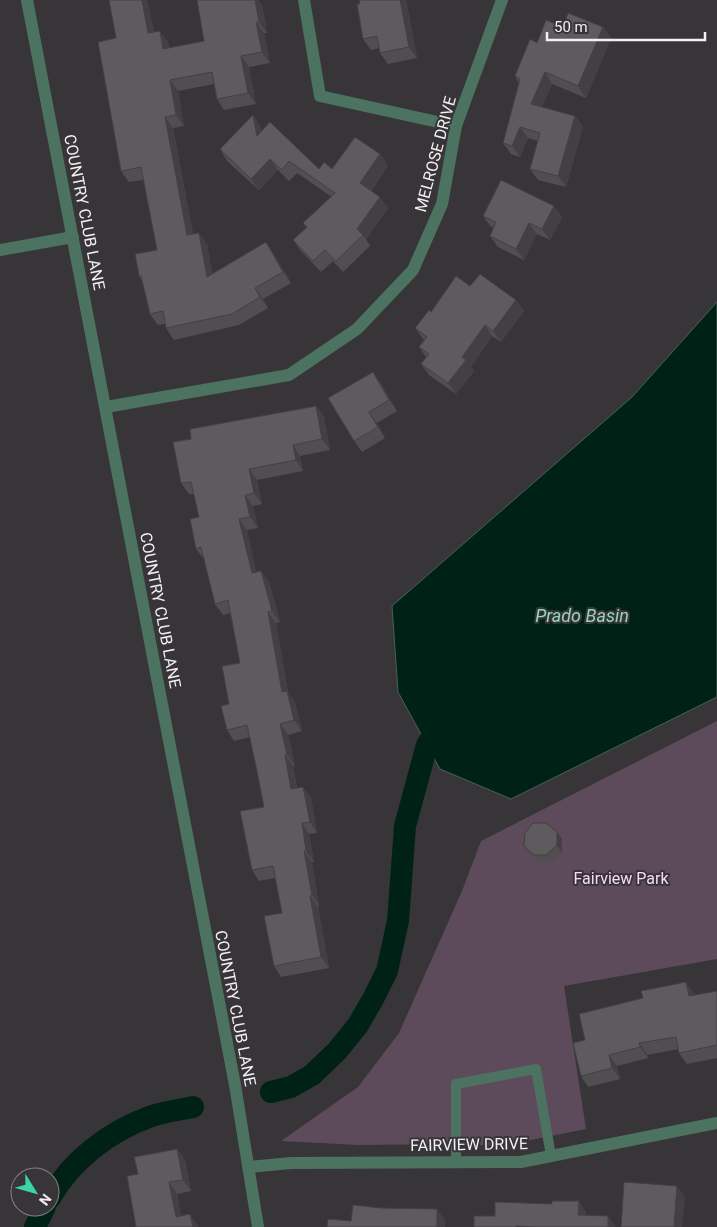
<svg xmlns="http://www.w3.org/2000/svg" width="717" height="1227" font-family="Roboto,sans-serif">
	<rect width="100%" height="100%" fill="#383538"/>
	<polygon fill="#5d4b5c" points="717,721 717,959 564,986 586,1129 500,1146 453,1144 359,1145 281,1141 358,1087 399,1033 462,891 481,841"/>
	<polygon fill="#002216" stroke="#496058" points="717,302 717,697 511,799 440,769 398,692 392,606 632,397"/>
	<g fill="none" stroke-linecap="round" stroke-linejoin="round">
		<g stroke="#002216" stroke-width="22">
			<polyline points="271,1092 291,1087 312,1075 337,1051 358,1025 373,999 387,971 398,921 405,826 427,745 443,720"/>
			<path d="M50,1198C71,1161 108,1132 149,1117C162,1112 179,1110 193,1107"/>
			<polyline points="35,1227 45,1207"/>
		</g>
		<polyline stroke="#4c7262" stroke-width="10" points="456,1162 456,1084 536,1069 551,1156"/>
		<g stroke="#4c7262" stroke-width="12">
			<polyline points="27,0 235,1085 258,1227"/>
			<polyline points="304,0 320,96 456,126"/>
			<polyline points="0,250 73,237"/>
			<polyline points="106,407 289,375 357,329 413,270 442,204 456,126 502,0"/>
			<polyline points="248,1167 291,1163 521,1162 717,1123"/>
		</g>
	</g>
	<g fill="#514e51">
		<polygon points="109,0 147,0 148,5 149,8 154,32 168,42 169,48 204,41 197,0 258,0 262,5 267,33 264,33 270,63 249,67 256,104 224,110 217,99 214,84 178,91 184,126 173,128 193,234 207,244 212,274 274,254 291,283 263,299 268,308 239,325 174,340 166,328 165,324 158,325 150,314 142,281 139,276 157,250 143,180 129,182 121,171 116,38"/>
		<polygon points="406,0 417,58 388,64 380,53 379,48 371,50 363,39 360,4"/>
		<polygon points="563,27 603,27 611,38 586,98 552,84 542,107 575,116 583,127 566,187 538,180 530,169 538,141 528,138 520,157 511,154 503,143 519,83 515,76 537,43"/>
		<polygon points="253,115 260,126 261,131 319,169 332,169 380,154 388,166 371,191 388,208 366,239 370,246 343,272 333,261 321,272 301,251 293,240 306,228 303,223 332,197 297,173 289,181 278,170 259,190 227,161 220,149"/>
		<polygon points="554,206 562,217 550,240 537,234 524,260 498,247 490,236 494,228 491,227 483,216"/>
		<polygon points="470,286 516,300 524,311 501,342 492,336 471,367 474,371 456,394 429,375 421,364 426,357 419,347 424,340 415,328 431,312"/>
		<polygon points="381,383 397,411 377,423 385,438 362,452 354,441"/>
		<polygon points="316,406 324,417 330,450 300,456 303,471 257,480 262,504 253,506 258,528 247,530 256,572 261,571 269,582 280,622 276,623 288,692 295,702 302,731 288,735 295,766 293,766 297,788 303,787 311,798 317,833 309,834 314,862 312,862 319,906 318,907 329,968 281,977 274,966 282,913 275,878 259,881 252,870 264,807 257,771 250,737 234,741 227,730 229,704 240,663 230,613 223,615 215,604 204,559 196,549 199,517 194,494 189,494 181,483 191,439"/>
		<polygon points="562,839 562,853 551,862 539,863 530,854 524,846"/>
		<polygon points="717,991 717,1058 687,1064 679,1053 679,1049 647,1055 648,1058 617,1066 620,1079 588,1087 581,1076 585,1040 694,993 694,995"/>
		<polygon points="177,1149 185,1160 191,1191 177,1194 181,1216 197,1225 198,1227 135,1227 136,1227"/>
	</g>
	<g fill="#424042">
		<polygon points="142,0 147,0 148,5 149,8 156,44 148,33"/>
		<polygon points="255,0 258,0 262,5 267,33 259,22"/>
		<polygon points="400,0 406,0 417,58 409,47"/>
		<polygon points="256,22 264,33 270,63 262,52"/>
		<polygon points="603,27 611,38 586,98 578,86"/>
		<polygon points="160,31 168,42 171,60 163,49"/>
		<polygon points="241,56 249,67 256,104 248,93"/>
		<polygon points="545,72 552,84 539,115 531,104"/>
		<polygon points="170,80 178,91 184,126 176,115"/>
		<polygon points="253,115 260,126 265,147 257,136"/>
		<polygon points="575,116 583,127 566,187 558,176"/>
		<polygon points="165,117 173,128 195,246 187,235"/>
		<polygon points="520,127 528,138 520,157 512,146"/>
		<polygon points="380,154 388,166 368,194 360,183"/>
		<polygon points="270,159 278,170 259,190 251,179"/>
		<polygon points="380,197 388,208 366,239 357,229"/>
		<polygon points="554,206 562,217 550,240 542,229"/>
		<polygon points="529,223 537,234 524,260 516,249"/>
		<polygon points="199,233 207,244 215,288 207,277"/>
		<polygon points="266,242 274,254 291,283 283,272"/>
		<polygon points="255,288 263,299 268,308 260,297"/>
		<polygon points="516,300 524,311 501,342 493,331"/>
		<polygon points="485,325 492,336 471,367 474,371 456,394 448,383 462,357"/>
		<polygon points="373,372 381,383 397,411 389,400"/>
		<polygon points="316,406 324,417 330,450 322,439"/>
		<polygon points="369,412 377,423 385,438 378,427"/>
		<polygon points="293,445 300,456 303,471 296,460"/>
		<polygon points="249,469 257,480 262,504 254,493"/>
		<polygon points="245,495 253,506 258,528 250,517"/>
		<polygon points="239,519 247,530 259,585 252,573"/>
		<polygon points="261,571 269,582 280,622 272,611"/>
		<polygon points="268,612 276,623 288,692 295,702 302,731 294,720 282,692"/>
		<polygon points="280,724 288,735 295,766 287,755"/>
		<polygon points="285,755 293,766 299,801 291,789"/>
		<polygon points="303,787 311,798 317,833 310,822"/>
		<polygon points="302,823 309,834 314,862 306,851"/>
		<polygon points="557,832 562,839 562,853 557,845"/>
		<polygon points="304,851 312,862 319,906 312,895"/>
		<polygon points="310,896 318,907 329,968 321,957"/>
		<polygon points="686,982 694,993 696,1007 689,996"/>
		<polygon points="639,1043 647,1055 648,1058 640,1047"/>
		<polygon points="609,1055 617,1066 620,1079 612,1068"/>
		<polygon points="177,1149 185,1160 191,1191 183,1180"/>
		<polygon points="169,1182 177,1194 183,1227 176,1217"/>
		<polygon points="677,1186 685,1197 682,1227 674,1227"/>
		<polygon points="579,1201 586,1212 586,1227 578,1215"/>
		<polygon points="437,1209 445,1220 445,1227 437,1227"/>
		<polygon points="190,1214 197,1225 198,1227 193,1227"/>
		<polygon points="608,1216 616,1227 608,1227"/>
	</g>
	<g fill="#5e5b5e" stroke="#424042">
		<polygon points="109,0 142,0 148,33 160,31 163,49 204,41 197,0 255,0 259,22 256,22 262,52 241,56 248,93 217,99 212,72 170,80 176,115 165,117 187,235 199,233 207,277 266,242 283,272 255,288 260,297 232,314 166,328 163,311 150,314 141,276 139,276 135,254 157,250 141,167 121,171 98,42 116,38"/>
		<polygon points="359,0 400,0 409,47 380,53 377,36 363,39 357,4 360,4"/>
		<polygon points="568,13 603,27 578,86 545,72 531,104 575,116 558,176 530,169 540,133 520,127 512,146 503,143 520,79 515,76 530,39 537,43 546,20 563,27"/>
		<polygon points="253,115 257,136 270,122 319,169 324,162 332,169 355,137 380,154 360,183 380,197 357,229 363,235 336,261 325,250 313,261 293,240 307,227 303,223 335,193 289,161 282,170 270,159 251,179 220,149"/>
		<polygon points="501,180 554,206 542,229 529,223 516,249 490,236 496,222 483,216"/>
		<polygon points="480,274 516,300 493,331 485,325 462,357 466,360 448,383 421,364 429,354 419,347 427,337 415,328 429,310 431,312 456,276 470,286"/>
		<polygon points="373,372 389,400 369,412 378,427 354,441 328,398"/>
		<polygon points="316,406 322,439 293,445 296,460 249,469 254,493 245,495 250,517 239,519 252,573 261,571 272,611 268,612 282,692 287,691 294,720 280,724 287,755 285,755 291,789 303,787 310,822 302,823 306,851 304,851 312,895 310,896 321,957 274,966 264,916 282,913 273,866 252,870 240,811 264,807 257,771 247,725 227,730 221,706 229,704 222,666 240,663 228,600 215,604 201,547 196,549 190,519 199,517 191,482 181,483 173,442 191,439 190,429"/>
		<polygon points="533,823 546,823 557,832 557,845 546,855 534,855 524,846 525,833"/>
		<polygon points="686,982 689,996 717,991 717,1045 679,1053 676,1037 639,1043 640,1047 609,1055 612,1068 581,1076 573,1043 585,1040 579,1014 643,998 641,991"/>
		<polygon points="177,1149 183,1180 169,1182 176,1217 190,1214 193,1227 135,1227 136,1227 127,1176 138,1174 134,1157"/>
		<polygon points="624,1182 677,1186 674,1227 621,1227"/>
		<polygon points="552,1201 579,1201 578,1215 608,1216 608,1227 537,1227 516,1226 516,1227 474,1227 474,1216 495,1216 495,1202 552,1204"/>
		<polygon points="353,1205 381,1208 437,1209 437,1227 327,1227 328,1219 351,1221"/>
	</g>
	<g text-anchor="middle" stroke-width="4" stroke-linejoin="round" paint-order="stroke">
		<g font-size="16" fill="#f2f0f2" stroke="#383538">
			<text transform="translate(435 154) rotate(-75)" y="6">MELROSE DRIVE</text>
			<text transform="translate(85 212) rotate(79)" y="6">COUNTRY CLUB LANE</text>
			<text transform="translate(161 610) rotate(79)" y="6">COUNTRY CLUB LANE</text>
			<text transform="translate(236 1008) rotate(79)" y="6">COUNTRY CLUB LANE</text>
			<text transform="translate(469 1144) rotate(-1)" y="6">FAIRVIEW DRIVE</text>
		</g>
		<g font-size="16" fill="#fcd6fb" stroke="#383538">
			<text x="621" y="884">Fairview Park</text>
		</g>
		<g font-size="18" font-style="italic" fill="#93d7bb" stroke="#383538">
			<text x="582" y="622">Prado Basin</text>
		</g>
	</g>
	<g transform="translate(35 1192) rotate(127)"><circle r="24" fill="#383538" stroke="#828082"/>
	<path d="M0-4L9 19L0 12L-9 19Z" fill="#3dd4a3"/>
	<text y="-8" font-size="14" font-weight="bold" text-anchor="middle" fill="#f2f0f2">N</text>
	</g>
	<path d="M547 32v8h158v-8" fill="none" stroke="#f2f0f2" stroke-width="2.5"/>
	<text x="554" y="32" font-size="15" fill="#f2f0f2" stroke="#383538" stroke-width="4" paint-order="stroke">50 m</text>
</svg>
